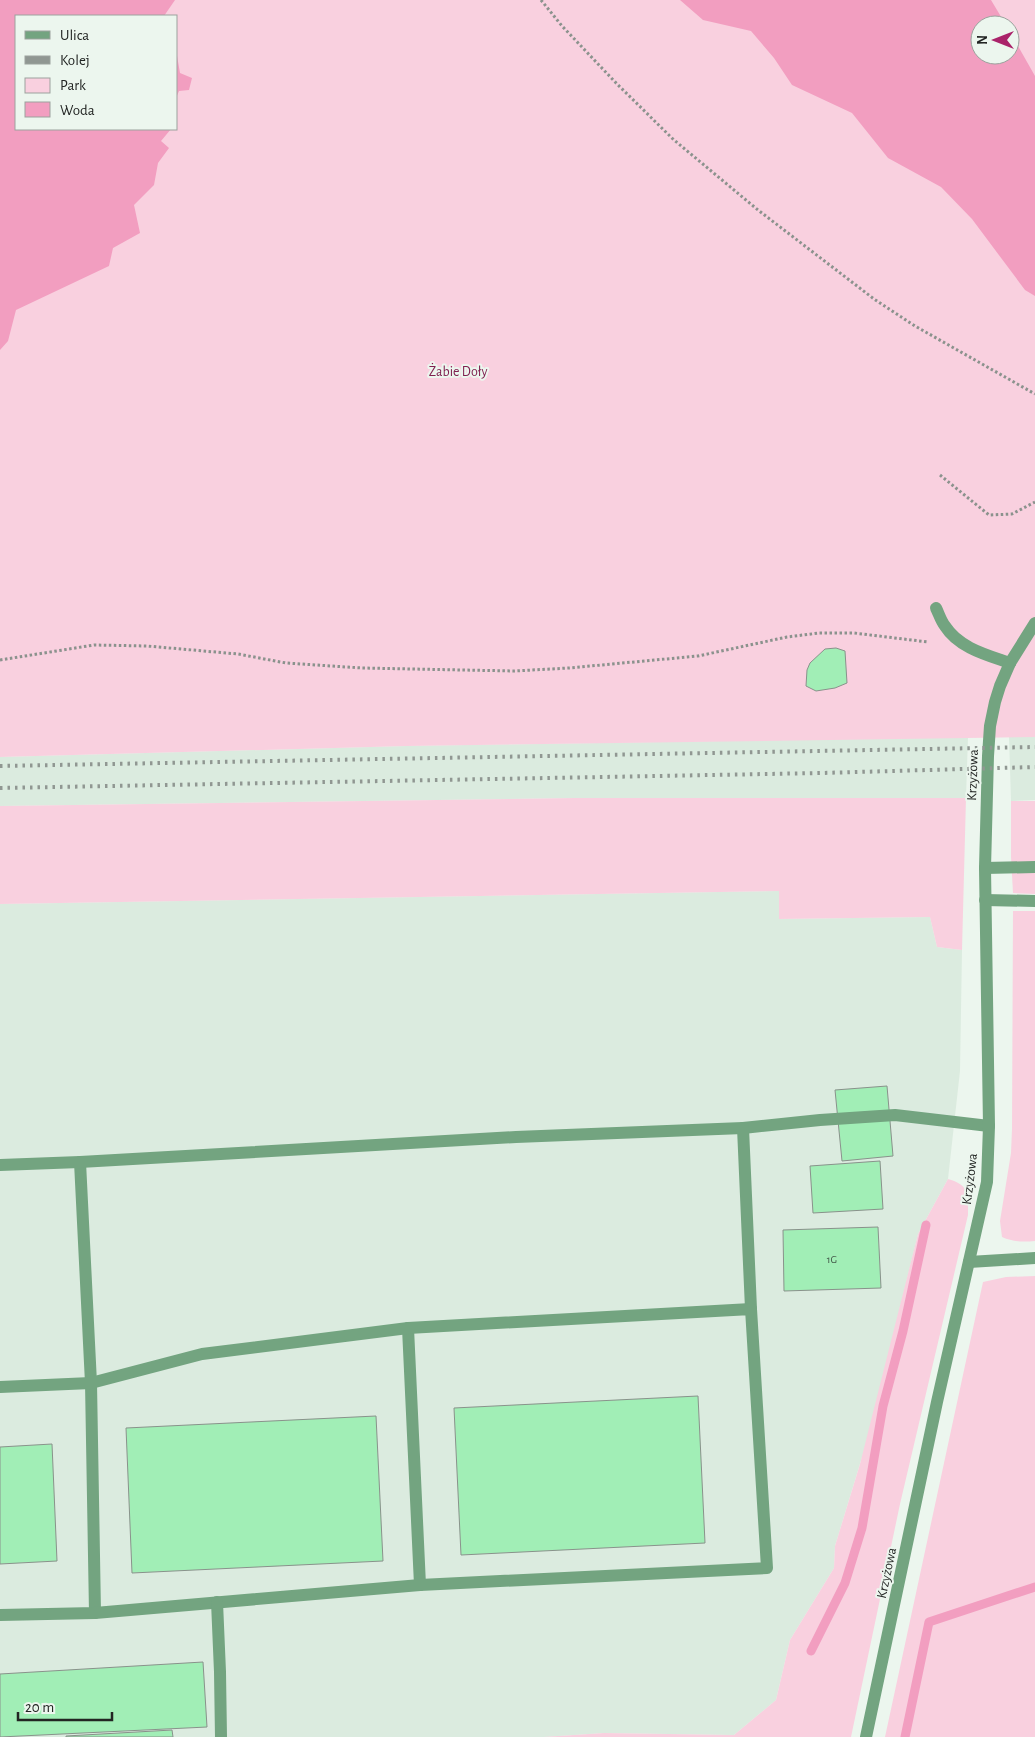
<svg xmlns="http://www.w3.org/2000/svg" width="1035" height="1737" font-family="'Alegreya Sans',sans-serif">
	<rect width="100%" height="100%" fill="#ecf6ee"/>
	<g fill="#dbebdf">
		<polygon points="968,737 966,798 574,798 0,806 0,757 407,746"/>
		<polygon points="1009,737 1035,737 1035,800 1011,801"/>
		<polygon points="779,891 779,919 930,917 937,947 962,950 960,1071 948,1179 918,1234 869,1434 835,1546 834,1568 790,1640 776,1700 734,1735 604,1733 544,1737 0,1737 0,904"/>
	</g>
	<g fill="#f9d0df" fill-rule="evenodd">
		<path d="M0,0H1035V737L407,746L0,757ZM16,16H176V129H16ZM980,25H1010V55H980Z"/>
		<polygon points="574,798 966,798 962,950 937,947 930,917 779,919 779,891 0,904 0,806"/>
		<polygon points="1011,801 1035,801 1035,894 1013,893 1011,857"/>
		<path d="M1013,911H1035V1241C1023,1242 1013,1242 1002,1237L1000,1221L1011,1153L1012,1129Z"/>
		<path d="M948,1179C970,1185 968,1195 968,1215L900,1504L851,1737H544L604,1733L734,1735L776,1700L790,1640L834,1568L835,1546L860,1464L918,1234Z"/>
		<polygon points="1035,1276 1035,1586 982,1604 1035,1588 1035,1737 885,1737 983,1282 1006,1277"/>
	</g>
	<g fill="#f29ec0">
		<polygon points="0,0 175,0 164,16 16,16 16,129 171,129 161,141 169,148 158,163 154,185 134,205 140,233 113,248 109,266 16,310 8,341 0,350"/>
		<polygon points="680,0 991,0 1006,25 980,25 980,55 1010,55 1010,32 1035,76 1035,296 1025,290 972,219 941,187 888,158 852,113 792,85 774,58 751,31 703,20"/>
		<polygon points="176,50 180,73 192,78 189,90 179,91 176,98"/>
	</g>
	<g fill="none" stroke-linecap="round" stroke-linejoin="round">
		<g stroke="#f29ec0" stroke-width="9">
			<polyline points="811,1651 845,1583 862,1528 883,1406 903,1331 926,1225"/>
			<polyline points="905,1737 929,1622 1035,1587"/>
		</g>
	</g>
	<g fill="#a1eeb6" stroke="#89928b">
		<polygon points="836,648 845,651 847,683 835,688 816,691 806,686 807,670 810,663 825,649"/>
		<polygon points="887,1086 893,1156 842,1161 835,1090"/>
		<polygon points="880,1161 883,1209 813,1213 810,1166"/>
		<polygon points="878,1227 881,1288 784,1291 783,1230"/>
		<polygon points="698,1396 705,1543 461,1555 454,1408"/>
		<polygon points="376,1416 383,1561 132,1573 126,1428"/>
		<polygon points="52,1444 57,1561 0,1564 0,1447"/>
		<polygon points="203,1662 207,1727 0,1737 0,1674"/>
		<polygon points="172,1730 173,1737 66,1737 66,1736"/>
	</g>
	<g fill="none" stroke-linecap="round" stroke-linejoin="round">
		<g stroke="#8b928d" stroke-width="3" stroke-dasharray="2.5 2.5" stroke-linecap="butt">
			<polyline points="541,0 562,26 618,85 674,140 758,210 874,299 915,326 1035,394"/>
			<polyline points="940,475 989,515 1012,514 1035,502"/>
			<polyline points="0,660 94,645 147,646 238,654 286,663 362,668 514,671 569,668 698,656 787,637 819,633 854,633 928,642"/>
		</g>
		<g stroke="#73a480" stroke-width="12">
			<path d="M936,608C939,614 941,621 945,626C959,648 987,655 1010,663"/>
			<polyline points="985,868 1035,867"/>
			<polyline points="743,1128 820,1120 895,1115 989,1126"/>
			<polyline points="80,1162 91,1383 95,1613"/>
			<polyline points="0,1165 80,1162 516,1137 743,1128 751,1309"/>
			<polyline points="408,1328 420,1585"/>
			<polyline points="0,1387 91,1383 202,1354 408,1328 751,1309 767,1568 420,1585 95,1613 0,1615"/>
			<polyline points="217,1602 220,1672 221,1737"/>
		</g>
		<polyline stroke="#73a480" stroke-width="12" points="1010,663 1035,623"/>
		<g stroke="#73a480" stroke-width="12">
			<polyline points="985,900 1035,901"/>
			<polyline points="969,1262 1035,1258"/>
			<polyline points="866,1737 937,1402 987,1182 989,1126 985,868 988,756 990,726 995,702 1000,686 1010,663"/>
		</g>
		<g stroke="#909792" stroke-width="4" stroke-dasharray="2.5 5" stroke-linecap="butt">
			<polyline points="0,766 1035,747"/>
			<polyline points="0,788 821,773 1035,767"/>
		</g>
	</g>
	<g text-anchor="middle" stroke-width="4" stroke-linejoin="round" paint-order="stroke">
		<g font-size="11" fill="#425748">
			<text x="832" y="1263">1G</text>
		</g>
		<g font-size="14" fill="#802050" stroke="#ecf6ee">
			<text x="458" y="376">Żabie Doły</text>
		</g>
		<g font-size="14" fill="#222523" stroke="#ecf6ee">
			<text transform="translate(972 775) rotate(-88)" y="5">Krzyżowa</text>
			<text transform="translate(969 1179) rotate(-83)" y="5">Krzyżowa</text>
			<text transform="translate(886 1573) rotate(-78)" y="5">Krzyżowa</text>
		</g>
	</g>
	<rect x="15" y="15" width="162" height="115" fill="#ecf6ee" stroke="#9ba29d"/>
	<rect x="25" y="31" width="25" height="8" fill="#73a480" stroke="#9ba29d"/>
	<text x="60" y="40" font-size="15" fill="#222523">Ulica</text>
	<rect x="25" y="56" width="25" height="8" fill="#909792" stroke="#9ba29d"/>
	<text x="60" y="65" font-size="15" fill="#222523">Kolej</text>
	<rect x="25" y="78" width="25" height="15" fill="#f9d0df" stroke="#9ba29d"/>
	<text x="60" y="90" font-size="15" fill="#222523">Park</text>
	<rect x="25" y="102" width="25" height="15" fill="#f29ec0" stroke="#9ba29d"/>
	<text x="60" y="115" font-size="15" fill="#222523">Woda</text>
	<g transform="translate(995 40) rotate(270)"><circle r="24" fill="#ecf6ee" stroke="#9ba29d"/>
	<path d="M0-4L9 19L0 12L-9 19Z" fill="#aa236a"/>
	<text y="-8" font-size="14" font-weight="bold" text-anchor="middle" fill="#222523">N</text>
	</g>
	<path d="M18 1712v8h94v-8" fill="none" stroke="#222523" stroke-width="2.5"/>
	<text x="25" y="1712" font-size="15" fill="#222523" stroke="#ecf6ee" stroke-width="4" paint-order="stroke">20 m</text>
</svg>
